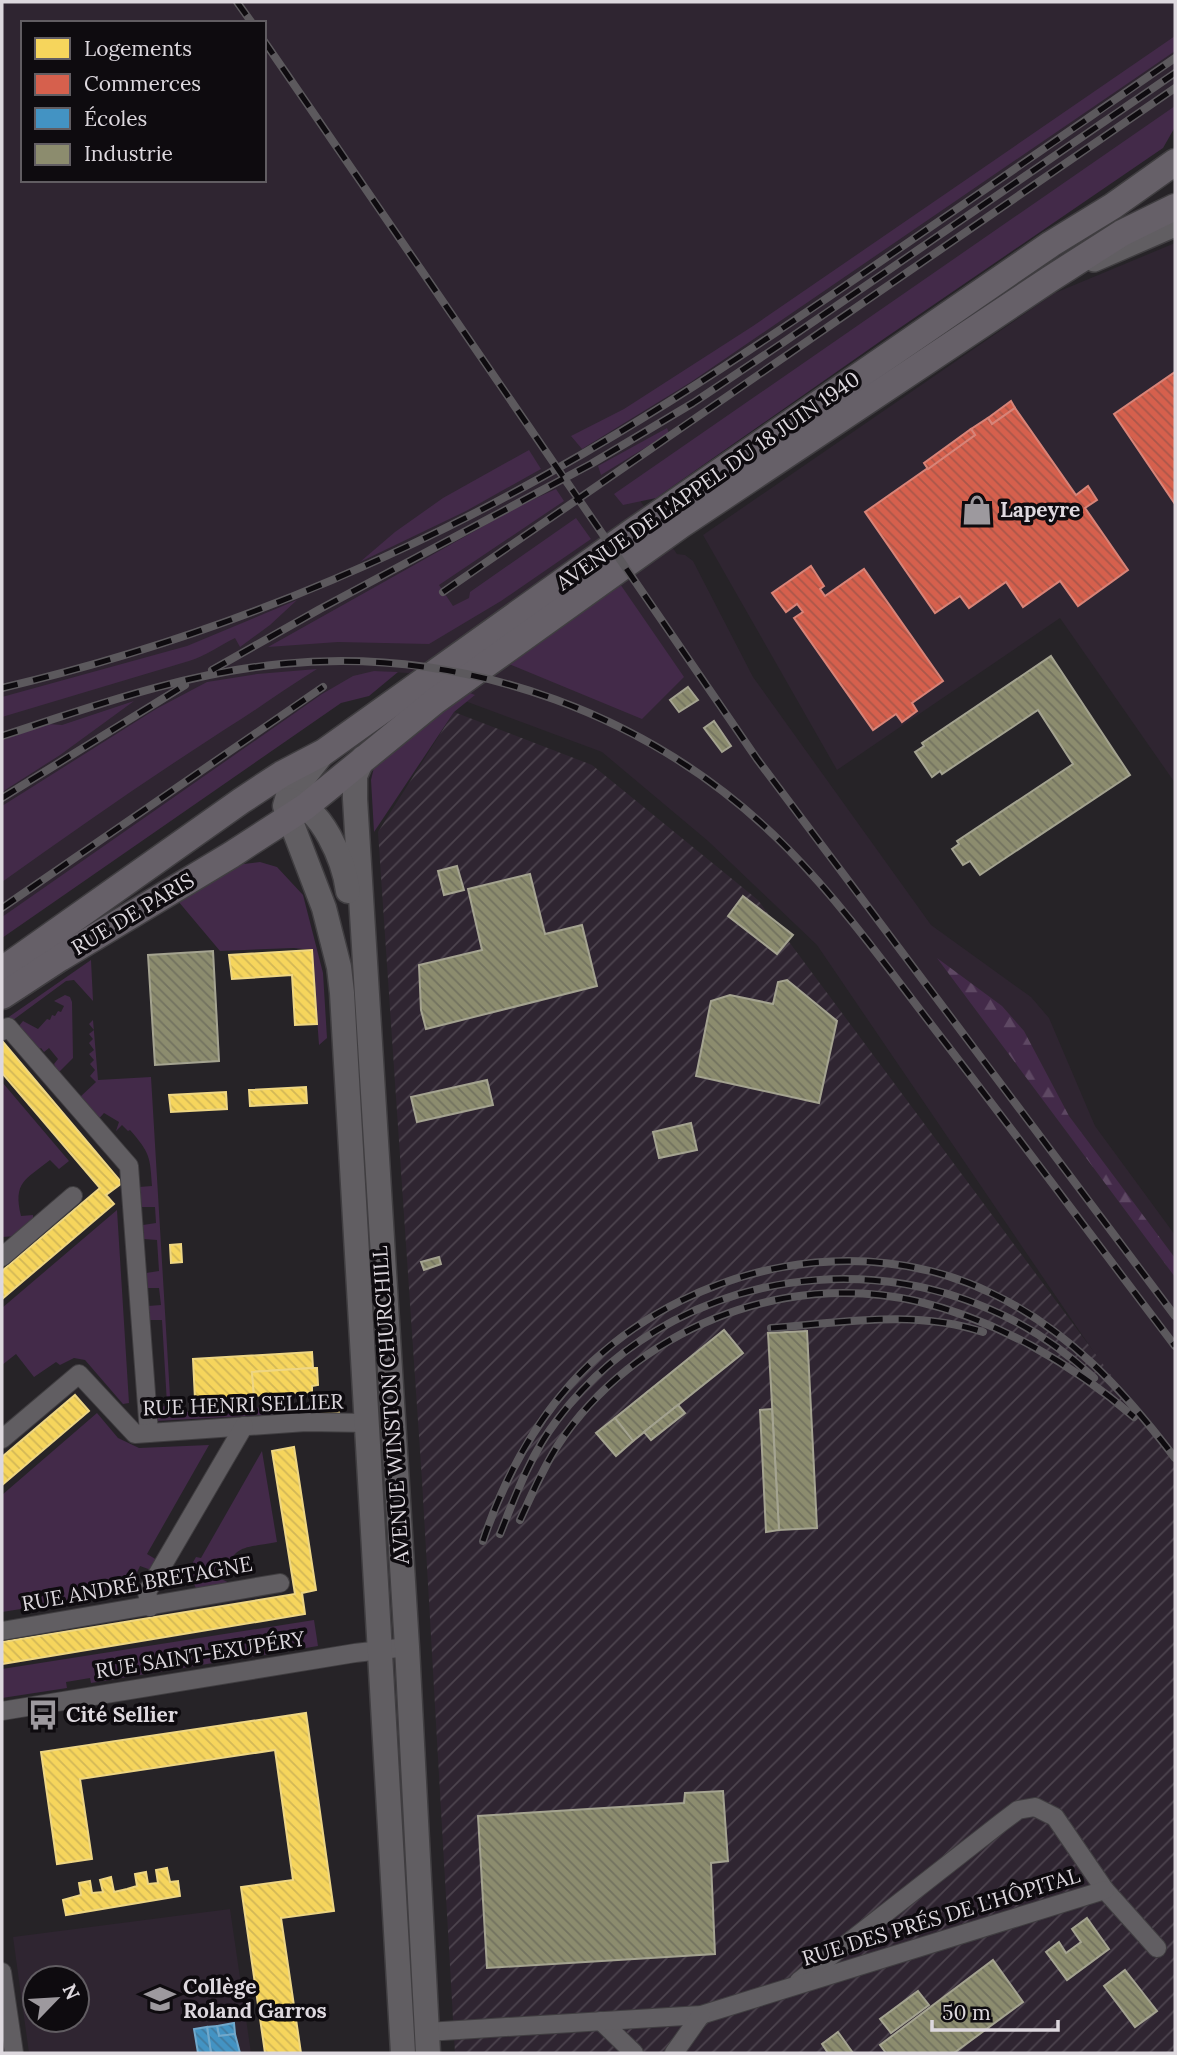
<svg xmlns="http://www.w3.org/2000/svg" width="1177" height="2055" font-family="Lora,serif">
	<defs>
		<pattern id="industrial-furrows" width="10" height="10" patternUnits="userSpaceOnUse" patternTransform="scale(1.75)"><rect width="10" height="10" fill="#2f2531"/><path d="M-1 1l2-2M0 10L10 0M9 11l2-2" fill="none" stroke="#4d444e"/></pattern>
		<pattern id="forest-firs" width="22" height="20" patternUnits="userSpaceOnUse" patternTransform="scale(1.75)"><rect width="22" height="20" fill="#432a49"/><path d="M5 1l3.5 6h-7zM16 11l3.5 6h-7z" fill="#5e4863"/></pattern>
		<pattern id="homes-back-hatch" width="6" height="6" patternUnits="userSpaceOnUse" patternTransform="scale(1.75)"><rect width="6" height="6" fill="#f6d55c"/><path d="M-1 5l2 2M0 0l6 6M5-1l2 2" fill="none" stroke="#d2b757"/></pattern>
		<pattern id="shops-back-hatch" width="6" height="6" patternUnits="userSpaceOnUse" patternTransform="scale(1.75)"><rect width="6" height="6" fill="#d6604d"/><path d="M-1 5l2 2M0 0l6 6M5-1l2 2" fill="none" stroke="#aa574a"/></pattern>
		<pattern id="schools-back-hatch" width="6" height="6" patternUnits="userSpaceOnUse" patternTransform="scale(1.75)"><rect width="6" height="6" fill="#4393c3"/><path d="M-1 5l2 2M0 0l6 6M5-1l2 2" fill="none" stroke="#437a9d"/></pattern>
		<pattern id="industry-back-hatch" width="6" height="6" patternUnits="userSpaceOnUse" patternTransform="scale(1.75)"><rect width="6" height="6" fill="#8c8c6e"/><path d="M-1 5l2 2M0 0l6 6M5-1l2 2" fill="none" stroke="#72725f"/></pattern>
	</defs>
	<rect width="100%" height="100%" fill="#262327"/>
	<g fill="#2f2531" fill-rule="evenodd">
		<path d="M2,2H1175V126L637,496L677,554L685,555L693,561L753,677L931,925L1031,997L1049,1018L1095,1126L1175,1235V1461L1106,1370L817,945L708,841L602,752L465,701L474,696L423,674L374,671L2,929ZM23,23H264V180H23Z"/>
		<polygon points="1175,243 1175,783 1060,618 837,770 703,535 1055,293"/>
		<path d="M230,1909L251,2053H29L13,1937ZM35,1978H77V2020H35Z"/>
	</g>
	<polygon fill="url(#industrial-furrows)" points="454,712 592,765 758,900 1175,1461 1175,2053 455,2053 422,1480 378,832"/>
	<g fill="#432a49">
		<polygon points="1175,36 1175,51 691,382 582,449 571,436 624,409 753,326"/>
		<polygon points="1175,106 1175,127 1163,148 885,338 656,498 623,505 614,494"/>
		<polygon points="667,428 669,433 601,475 598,466"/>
		<polygon points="529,450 541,469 466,511 360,562 395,532 443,498"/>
		<polygon points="556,489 564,501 439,585 453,606 469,598 470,592 576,518 591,539 501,601 429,644 338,642 268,647 521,505"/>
		<polygon points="618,581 684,677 642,719 509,664"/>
		<path d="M297,600L270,625L240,647L235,638C219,646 205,656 189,661L2,717V697L187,646Z"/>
		<path d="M317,669C286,688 258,709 227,728C151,777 76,829 2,882V806L156,709L207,682L257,674Z"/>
		<polygon points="374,671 398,672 369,696 341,703 2,938 2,917 322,694 353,676"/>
		<polygon points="465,691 475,695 454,712 374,832 371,780 374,767"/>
		<polygon points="134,701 60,755 2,792 2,740 48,724 62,725"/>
		<polygon points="260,862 277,867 303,895 323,973 327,1038 319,1045 312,950 294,948 220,951 178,901 236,865"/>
		<polygon points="91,960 93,1001 74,980 66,981 9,1023 3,1021"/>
		<polygon points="65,995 70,997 72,1002 73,1058 58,1073 52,1072 56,1068 54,1064 58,1059 49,1048 44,1052 41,1048 36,1052 18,1027 23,1021 38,1029 47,1019 50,1020 52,1015 55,1016 58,1011 61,1012 64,1006 54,1001"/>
		<path d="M93,1020L98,1080L151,1077L171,1413L315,1404L317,1412L155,1421L154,1412L167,1404L162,1320H149L148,1306L161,1305L159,1288H148L146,1273L159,1271L157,1240L144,1239L143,1225L156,1223L155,1207H142L139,1187L152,1186C150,1156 150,1153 130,1130L128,1131L122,1125L116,1131L119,1122L104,1113L95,1123L79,1098L96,1082L90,1076L95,1070L90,1064L94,1060L89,1054L94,1050L89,1043L93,1039L89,1034L94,1030L89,1024Z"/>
		<path d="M2,1082L69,1161L59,1169L50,1160C25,1180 13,1182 21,1216L33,1215V1221L17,1236L2,1237Z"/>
		<polygon points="117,1210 129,1403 123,1404 85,1360 74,1358 60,1365 56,1362 34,1377 16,1354 2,1365 2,1308"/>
		<polygon points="97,1413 118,1438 139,1448 209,1445 147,1554 157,1560 151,1570 140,1566 128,1592 2,1612 2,1495"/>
		<path d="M262,1451L277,1542C241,1549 236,1543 221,1579L232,1584L198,1592L192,1580L162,1586L160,1582L169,1565L187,1573L196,1557L201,1558Z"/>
		<polygon points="314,1620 318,1646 91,1683 90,1678 66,1682 67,1688 2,1698 2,1669"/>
	</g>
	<polygon fill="url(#forest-firs)" points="937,958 1002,1006 1024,1031 1069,1116 1175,1258 1175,1277"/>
	<g fill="url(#homes-back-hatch)" stroke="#eed683" stroke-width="2">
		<polygon points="312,950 317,1024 295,1025 292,975 232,979 229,955"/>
		<polygon points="3,1042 122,1183 106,1195 114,1204 2,1299 2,1271 100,1188 2,1073"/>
		<polygon points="306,1087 307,1103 250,1106 249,1090"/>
		<polygon points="226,1092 227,1109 171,1112 169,1095"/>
		<polygon points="181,1244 182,1262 171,1263 170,1245"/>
		<polygon points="312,1352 313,1368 252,1372 254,1396 195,1399 193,1359"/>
		<polygon points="313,1368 317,1368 318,1385 312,1386 312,1392 254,1396 252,1372"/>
		<polygon points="75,1395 89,1411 2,1485 2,1457"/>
		<polygon points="338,1403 339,1412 317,1414 316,1404"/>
		<polygon points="294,1447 316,1590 302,1593 305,1614 2,1664 2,1642 295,1594 272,1451"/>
		<polygon points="306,1713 334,1911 281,1918 301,2053 265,2053 241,1887 293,1880 275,1750 80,1779 92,1859 57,1864 41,1752"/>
		<polygon points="167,1868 170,1882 178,1881 180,1896 66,1915 63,1900 81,1895 79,1883 90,1881 92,1893 103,1892 100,1880 111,1877 114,1892 127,1889 137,1886 135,1874 146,1872 148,1884 158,1883 156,1870"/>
	</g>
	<g fill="url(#shops-back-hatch)" stroke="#d88478" stroke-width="2">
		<polygon points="1175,372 1175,504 1114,414"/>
		<polygon points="1011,401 1015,408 992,424 988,418"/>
		<polygon points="1015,408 1076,495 1088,486 1097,500 1085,508 1128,570 1078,606 1060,581 1023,607 1006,582 969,608 960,596 935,613 865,512 975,435 971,429 988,418 992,424"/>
		<polygon points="971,429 975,435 928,469 924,463"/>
		<polygon points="811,566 824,586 820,589 825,596 864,569 943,681 912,703 917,711 902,722 896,714 873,730 794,618 803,612 797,604 786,612 772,593"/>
	</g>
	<g fill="url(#schools-back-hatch)" stroke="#71a8cb" stroke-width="2">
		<polygon points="234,2023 235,2034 219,2036 217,2026"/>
		<polygon points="217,2026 219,2036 235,2034 240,2053 211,2053 207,2027"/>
		<polygon points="207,2027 211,2053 198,2053 194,2029"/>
	</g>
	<g fill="url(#industry-back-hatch)" stroke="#a4a390" stroke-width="2">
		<polygon points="1051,656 1130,775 980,875 970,861 963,865 952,849 959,844 957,841 1073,764 1038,710 942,774 940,771 932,777 915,752 924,746 922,743"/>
		<polygon points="688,687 698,700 679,712 670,700"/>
		<polygon points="714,721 731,746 722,752 704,728"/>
		<polygon points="457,866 464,890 444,895 438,871"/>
		<polygon points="530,874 545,934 582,925 597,986 426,1029 421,1010 419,965 482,950 468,889"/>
		<polygon points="743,896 793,935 777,954 728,916"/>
		<polygon points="213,951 219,1061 155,1065 148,955"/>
		<polygon points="787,980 837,1021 819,1103 696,1076 711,1001 730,995 773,1004 778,982"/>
		<polygon points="487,1080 493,1105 417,1122 411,1097"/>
		<polygon points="691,1123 697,1150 659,1158 653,1132"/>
		<polygon points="439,1257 441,1264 424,1270 421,1262"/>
		<polygon points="724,1330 743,1353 633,1441 615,1418"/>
		<polygon points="807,1331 817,1528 779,1530 768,1333"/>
		<polygon points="678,1405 685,1413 651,1440 644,1432"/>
		<polygon points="772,1409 779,1530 766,1532 760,1410"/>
		<polygon points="615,1418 633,1441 616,1456 596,1433"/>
		<polygon points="723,1791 728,1861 711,1863 715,1954 487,1968 478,1816 684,1803 685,1793"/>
		<polygon points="1087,1918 1109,1949 1067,1980 1046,1952 1059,1942 1066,1953 1081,1942 1072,1929"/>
		<polygon points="993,1960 1023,2002 954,2053 886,2053 880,2045"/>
		<polygon points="1125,1970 1157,2011 1135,2027 1104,1986"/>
		<polygon points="918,1991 929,2005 891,2033 880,2019"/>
		<polygon points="838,2032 853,2053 828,2053 822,2044"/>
	</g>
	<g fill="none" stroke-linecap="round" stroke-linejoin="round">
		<g stroke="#403e41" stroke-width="20">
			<g id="minor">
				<polyline points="2,1031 8,1027 129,1166 149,1433"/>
				<polyline points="2,1257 73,1196"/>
				<polyline points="2,1439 79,1374 135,1434 306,1422 368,1423"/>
				<polyline points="150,1607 147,1592 244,1426"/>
				<polyline points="2,1631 280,1583"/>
				<polyline points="2,1711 355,1653 407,1647"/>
				<polyline points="2,1972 14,2053"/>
				<polyline points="799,1981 1002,1822 1018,1810 1035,1807 1055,1817 1105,1890 1157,1948"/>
				<polyline points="601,2021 634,2053"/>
				<polyline points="427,2032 701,2015 1105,1890"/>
				<polyline points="674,2053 701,2015"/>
			</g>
		</g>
		<g stroke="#403e41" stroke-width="24">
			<polyline id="tertiary" points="1094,261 1175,226"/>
		</g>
		<g stroke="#403e41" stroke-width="27">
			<g id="secondary">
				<polyline points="323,753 304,777 290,789 285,806 324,908 339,967 342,993 403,2053"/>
				<polyline points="363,758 355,776 355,799 407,1647 428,2053"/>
				<path d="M289,800C322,806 344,861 348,891"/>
			</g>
		</g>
		<g stroke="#403e41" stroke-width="29">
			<g id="primary">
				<polyline points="2,970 241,801 282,774 324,752 632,532 1051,244 1113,206 1175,162"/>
				<polyline points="2,996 60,958 231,855 305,807 435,701 681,525 1050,279 1122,233 1175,207"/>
			</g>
		</g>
		<use href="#minor" stroke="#615e62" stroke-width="18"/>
		<use href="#tertiary" stroke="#615e62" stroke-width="21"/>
		<use href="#secondary" stroke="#615e62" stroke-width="24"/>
		<use href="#primary" stroke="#666068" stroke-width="26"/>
		<g stroke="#5c595d" stroke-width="8">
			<g id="rail">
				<polyline points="237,2 252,23"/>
				<polyline points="264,41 757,759 1175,1316"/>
				<polyline points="443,592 1175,88"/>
				<polyline points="212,670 320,609 591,464 693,403 781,344 1175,73"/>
				<path d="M2,688C142,655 277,608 408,546C583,464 744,356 903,246C994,183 1085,121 1175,58"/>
				<path d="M2,736C94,706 185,673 281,664C468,646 656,715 788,849C846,908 895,978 947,1045C1024,1145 1099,1246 1175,1346"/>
				<polyline points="2,798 185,685"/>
				<polyline points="2,908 323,687"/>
				<path d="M771,1328C840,1323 915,1309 983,1332"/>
				<path d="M520,1520C532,1494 543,1468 558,1445C634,1330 782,1270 916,1301C995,1319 1073,1364 1134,1417"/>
				<path d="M500,1534C516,1494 531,1454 557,1420C686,1249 940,1232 1094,1378"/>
				<path d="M483,1541C506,1473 539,1412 592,1362C697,1264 861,1230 991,1293C1069,1330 1124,1391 1175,1458"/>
			</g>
		</g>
		<use href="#rail" stroke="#0e0b0f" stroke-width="5" stroke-dasharray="16" stroke-linecap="butt"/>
	</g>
	<defs>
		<g id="shop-bare" transform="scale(2.415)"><path d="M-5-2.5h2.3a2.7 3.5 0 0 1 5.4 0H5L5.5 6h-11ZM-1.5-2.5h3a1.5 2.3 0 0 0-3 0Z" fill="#9d999e" stroke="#0e0b0f" stroke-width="2.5" paint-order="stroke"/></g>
		<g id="bus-bare" transform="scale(2.415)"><path d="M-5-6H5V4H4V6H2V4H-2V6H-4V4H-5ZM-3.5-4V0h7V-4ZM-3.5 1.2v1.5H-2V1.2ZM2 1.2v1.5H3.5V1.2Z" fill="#9d999e" stroke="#0e0b0f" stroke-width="2.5" paint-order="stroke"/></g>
		<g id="school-bare" transform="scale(2.415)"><path d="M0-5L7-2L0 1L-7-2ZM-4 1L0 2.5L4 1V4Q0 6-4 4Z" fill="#9d999e" stroke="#0e0b0f" stroke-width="2.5" paint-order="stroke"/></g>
	</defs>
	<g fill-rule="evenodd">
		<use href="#shop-bare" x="977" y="510"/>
		<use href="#bus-bare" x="43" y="1715"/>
		<use href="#school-bare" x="160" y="1999"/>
	</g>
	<g text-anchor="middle" stroke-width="7" stroke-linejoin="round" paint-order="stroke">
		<g font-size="21" fill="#ddd8de" stroke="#0e0b0f">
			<text transform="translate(708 481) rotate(-35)" y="7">AVENUE DE L'APPEL DU 18 JUIN 1940</text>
			<text transform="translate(133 914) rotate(-31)" y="7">RUE DE PARIS</text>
			<text transform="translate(243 1405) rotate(-2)" y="7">RUE HENRI SELLIER</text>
			<text transform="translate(391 1405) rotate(-94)" y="7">AVENUE WINSTON CHURCHILL</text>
			<text transform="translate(137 1584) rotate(-10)" y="7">RUE ANDRÉ BRETAGNE</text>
			<text transform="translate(200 1655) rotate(-9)" y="7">RUE SAINT-EXUPÉRY</text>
			<text transform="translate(941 1917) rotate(-17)" y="7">RUE DES PRÉS DE L'HÔPITAL</text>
		</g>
		<g font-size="21" font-weight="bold" fill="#ddd8de" stroke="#0e0b0f" text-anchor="start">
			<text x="1000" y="517">Lapeyre</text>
			<text x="66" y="1722">Cité Sellier</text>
			<text x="183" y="1994">Collège<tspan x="183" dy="24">Roland Garros</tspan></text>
		</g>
	</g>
	<rect width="1177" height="2055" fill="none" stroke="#ddd8de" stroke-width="7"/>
	<rect x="21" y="21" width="245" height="161" fill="#0e0b0f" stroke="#615d62" stroke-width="2"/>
	<rect x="35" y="38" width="35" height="21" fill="#f6d55c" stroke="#615d62" stroke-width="2"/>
	<text x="84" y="56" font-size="21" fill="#ddd8de">Logements</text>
	<rect x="35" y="74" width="35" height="21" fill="#d6604d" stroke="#615d62" stroke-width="2"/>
	<text x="84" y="91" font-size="21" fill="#ddd8de">Commerces</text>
	<rect x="35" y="108" width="35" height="21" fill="#4393c3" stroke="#615d62" stroke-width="2"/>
	<text x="84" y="126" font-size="21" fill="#ddd8de">Écoles</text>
	<rect x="35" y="144" width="35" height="21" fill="#8c8c6e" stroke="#615d62" stroke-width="2"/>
	<text x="84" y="161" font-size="21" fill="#ddd8de">Industrie</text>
	<g transform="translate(56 1999) rotate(65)"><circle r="33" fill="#0e0b0f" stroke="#615d62" stroke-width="2"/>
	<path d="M0-5L12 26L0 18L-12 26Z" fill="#9d999e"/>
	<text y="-10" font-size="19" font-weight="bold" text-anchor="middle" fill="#ddd8de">N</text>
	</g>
	<path d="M932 2020v10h126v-10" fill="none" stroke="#ddd8de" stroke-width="3.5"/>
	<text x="942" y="2020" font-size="21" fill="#ddd8de" stroke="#0e0b0f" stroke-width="5" paint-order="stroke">50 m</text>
</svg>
